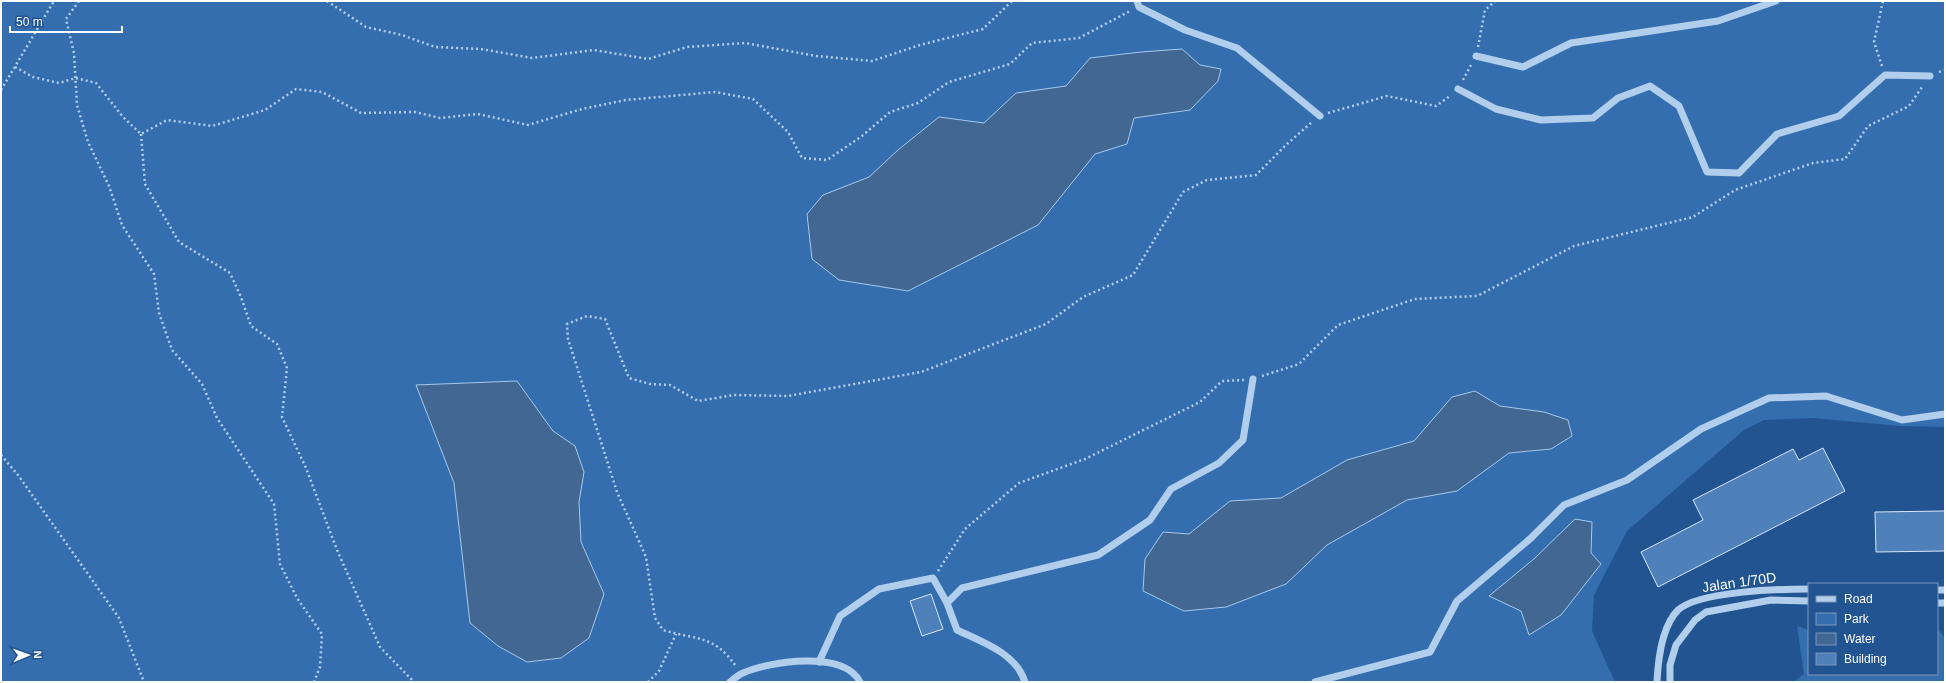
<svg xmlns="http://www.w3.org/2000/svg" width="1946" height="683" font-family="Arial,sans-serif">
	<rect width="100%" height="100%" fill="#215491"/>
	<g fill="#346eae">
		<polygon points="1,1 1945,1 1945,427 1900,426 1812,418 1764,420 1744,430 1627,531 1594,595 1592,631 1615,682 1,682"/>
		<polygon points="1797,626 1809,630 1809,674 1937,674 1937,632 1940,631 1945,639 1945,682 1793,682 1804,674"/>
	</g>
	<g fill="#426792" stroke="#a6c9ee">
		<polygon points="1182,49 1200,65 1221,69 1218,81 1190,110 1134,118 1127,144 1095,154 1038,225 908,291 839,280 812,259 807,214 823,195 869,177 898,150 939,117 984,123 1016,93 1066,86 1090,58 1141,52"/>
		<polygon points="517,381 553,431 575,446 584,472 579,502 581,542 604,594 589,638 561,658 527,662 498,646 470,623 454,483 416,385"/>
		<polygon points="1475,391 1500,406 1544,412 1568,420 1572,436 1551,449 1509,453 1457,491 1407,500 1327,545 1286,584 1226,607 1184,611 1143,591 1145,559 1163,532 1189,534 1230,501 1281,498 1347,460 1414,441 1452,397"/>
		<polygon points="1575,519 1592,522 1591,553 1601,564 1561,615 1529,635 1521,611 1489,596 1535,558"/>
	</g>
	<g fill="#4e80b9" stroke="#d7e7f9">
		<polygon points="1823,448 1845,491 1658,587 1641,552 1703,520 1693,500 1793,449 1799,460"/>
		<polygon points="1945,511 1945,551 1876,552 1875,512"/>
		<polygon points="931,594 943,629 922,636 910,601"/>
	</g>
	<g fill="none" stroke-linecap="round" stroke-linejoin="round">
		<g stroke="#b2ceed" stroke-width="2.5" stroke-dasharray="2 3" stroke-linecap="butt">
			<polyline points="79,1 66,19 74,53 77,105 88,142 109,186 122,225 154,274 159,313 172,350 202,384 217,418 274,504 280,564 297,598 322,634 320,667 314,682"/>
			<polyline points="327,1 366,27 402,35 435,47 481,49 532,58 594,50 648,59 687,47 745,43 816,56 872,61 920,45 983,29 1012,1"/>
			<polyline points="1478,47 1485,10 1495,1"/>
			<polyline points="1882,66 1874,42 1883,1"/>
			<polyline points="15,67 33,77 59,83 76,78 96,83 123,117 141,134 167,120 212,126 265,110 296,89 322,92 361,113 415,112 440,118 478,114 528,125 582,109 626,100 715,92 753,99 788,132 802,158 827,160 862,136 890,112 918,103 949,82 1010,64 1032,43 1079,38 1130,11"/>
			<polyline points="1939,72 1945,70"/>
			<polyline points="1463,80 1471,65"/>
			<polyline points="1,90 54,1"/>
			<polyline points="1328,113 1387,96 1436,106 1450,96"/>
			<polyline points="141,134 145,184 179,242 230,273 241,297 251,326 277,344 287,368 282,417 306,468 337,550 380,647 414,682"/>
			<polyline points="1262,376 1299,364 1338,325 1415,299 1477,296 1574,246 1693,217 1735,190 1813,163 1845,159 1868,126 1909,106 1922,87"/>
			<polyline points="1,455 18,475 119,618 144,682"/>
			<polyline points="938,571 965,529 1019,483 1085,459 1200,402 1222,381 1244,380"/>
			<path d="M735,665C713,634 695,640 663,630L655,618L646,557L617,492L568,339L567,324L587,316L605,319L629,378L650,384L670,385L698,401L734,395L788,396L921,372L1046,324L1083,297L1133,275L1183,192L1207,180L1256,175L1287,144L1312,122"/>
			<polyline points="648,682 659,671 676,634"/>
		</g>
		<g stroke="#b2ceed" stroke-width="7">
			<polyline points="1137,1 1139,7 1185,30 1237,48 1320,116"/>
			<polyline points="1476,56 1523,67 1571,43 1718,21 1776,1"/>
			<polyline points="1458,89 1496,109 1541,120 1593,118 1618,98 1650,86 1679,106 1707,172 1739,173 1777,134 1839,116 1885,75 1930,76"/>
			<polyline points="1937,590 1945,590"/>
			<polyline points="947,603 962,588 1098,555 1150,520 1171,489 1219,463 1243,440 1253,379"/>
			<polyline points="1937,603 1945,603"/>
			<path d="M819,662L840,616L879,589L933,578L947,603L957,630C982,642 1016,653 1025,682"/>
			<path d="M730,682C734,679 738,675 743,673C770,661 844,650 860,682"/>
			<polyline points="1315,682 1430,652 1457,601 1531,538 1564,505 1627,480 1701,429 1769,398 1826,396 1902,420 1945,414"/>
			<path d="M1657,682C1658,661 1662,626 1678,610C1699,591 1781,589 1809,589"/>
			<polyline points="1670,682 1670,665 1676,645 1695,620 1706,612 1771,600 1809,601"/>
		</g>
	</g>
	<g text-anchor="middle" stroke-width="3" stroke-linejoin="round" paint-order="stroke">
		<g font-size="14" fill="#fff" stroke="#215491">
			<text transform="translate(1739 582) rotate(-8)" y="5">Jalan 1/70D</text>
		</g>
	</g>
	<rect width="1946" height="683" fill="none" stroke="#ffffff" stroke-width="4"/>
	<rect x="1808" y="583" width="130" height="92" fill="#215491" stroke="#7a98bd"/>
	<rect x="1816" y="596" width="20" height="6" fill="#b2ceed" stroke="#7a98bd"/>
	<text x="1844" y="603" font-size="12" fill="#ffffff">Road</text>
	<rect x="1816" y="613" width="20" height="12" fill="#346eae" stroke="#7a98bd"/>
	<text x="1844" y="623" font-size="12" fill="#ffffff">Park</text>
	<rect x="1816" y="633" width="20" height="12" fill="#426792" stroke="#7a98bd"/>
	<text x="1844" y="643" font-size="12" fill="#ffffff">Water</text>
	<rect x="1816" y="653" width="20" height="12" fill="#4e80b9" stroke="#7a98bd"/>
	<text x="1844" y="663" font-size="12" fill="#ffffff">Building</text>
	<g transform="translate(28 655) rotate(88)" stroke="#215491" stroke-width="3" paint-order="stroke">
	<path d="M0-3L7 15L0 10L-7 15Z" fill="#ffffff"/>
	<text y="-6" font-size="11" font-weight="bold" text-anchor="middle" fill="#ffffff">N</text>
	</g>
	<path d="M10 26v6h112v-6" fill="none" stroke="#ffffff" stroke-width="2"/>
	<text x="16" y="26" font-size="12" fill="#ffffff" stroke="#215491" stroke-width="3" paint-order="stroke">50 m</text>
</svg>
